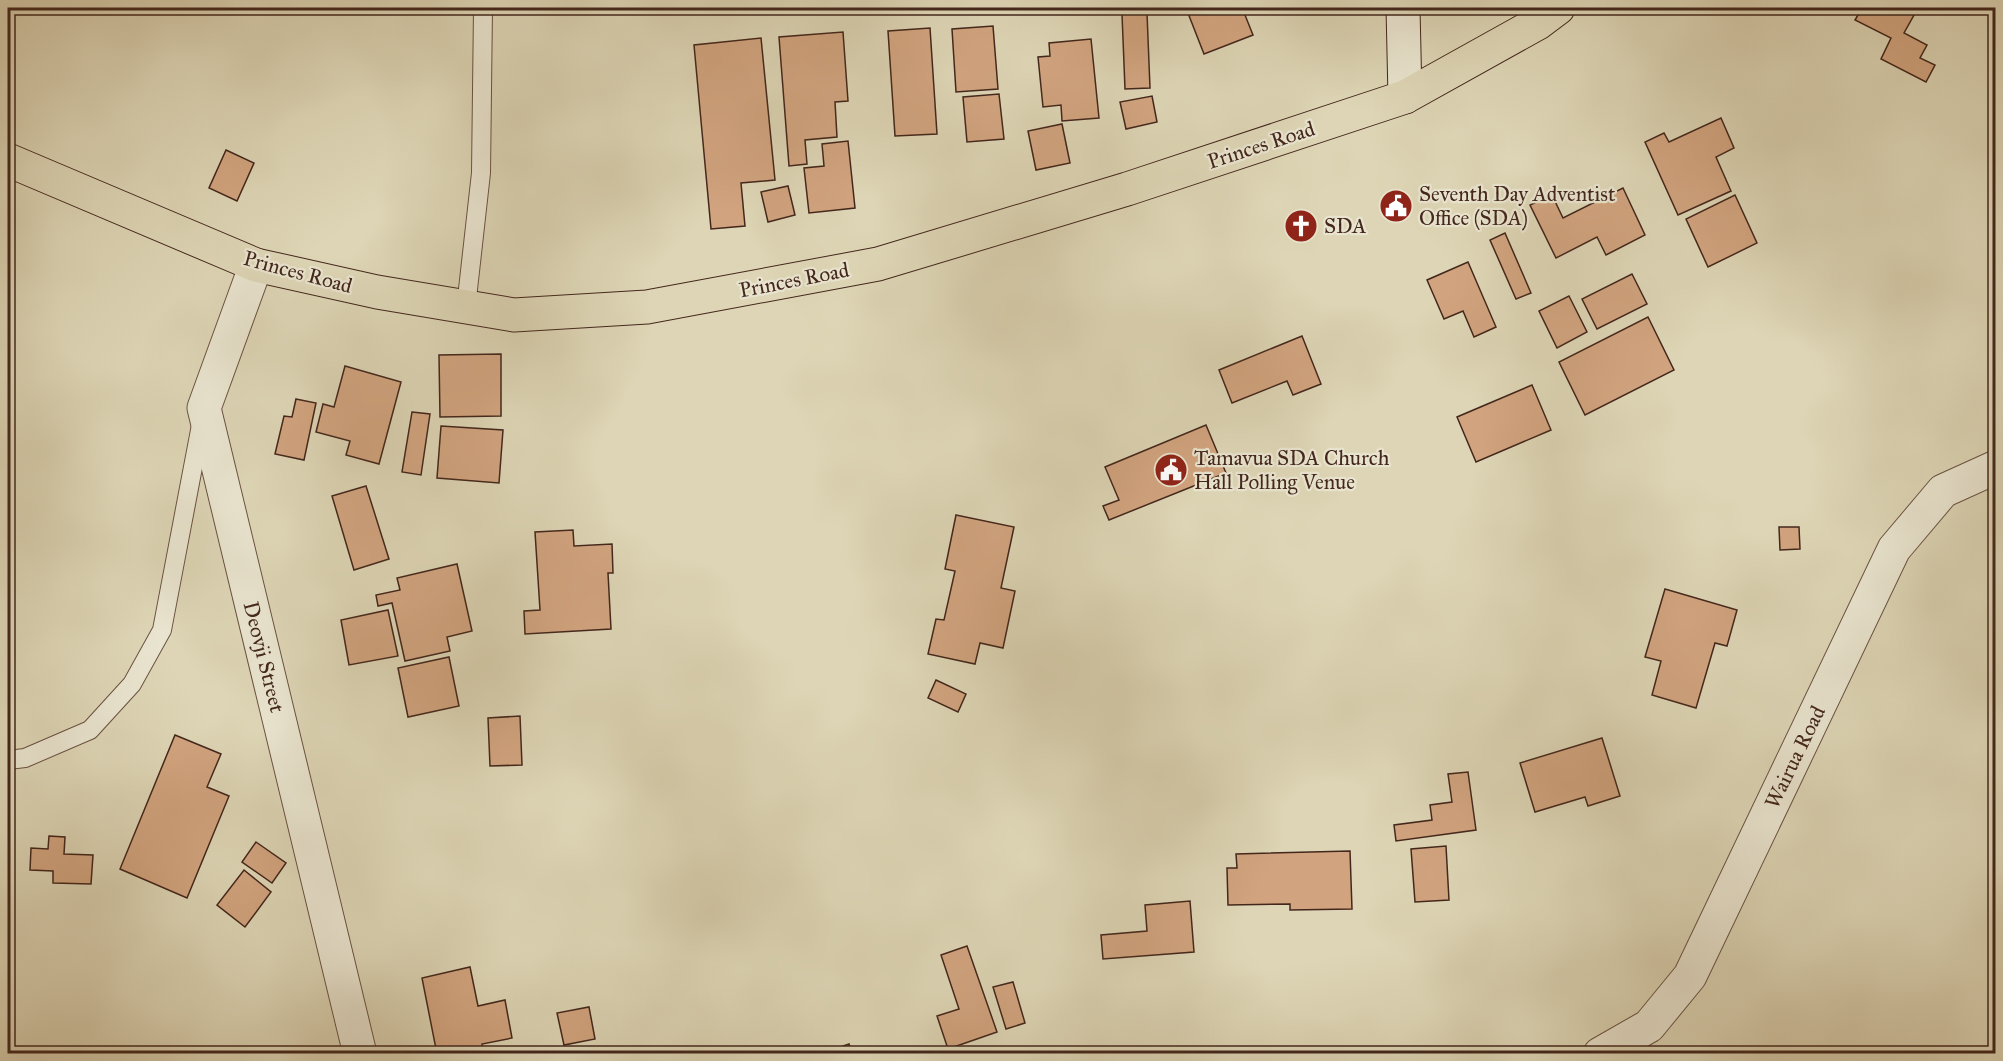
<svg xmlns="http://www.w3.org/2000/svg" width="2003" height="1061" font-family="'IM FELL Great Primer',serif">
	<rect width="100%" height="100%" fill="#ddd5b5"/>
	<filter id="stains"><feTurbulence type="fractalNoise" baseFrequency=".00333" numOctaves="4"/><feColorMatrix values="0 0 0 0 .2 0 0 0 0 .09 0 0 0 0 .02 0 0 0 .5 -.17"/></filter>
	<radialGradient id="worn" r=".72"><stop offset=".6" stop-color="#630" stop-opacity="0"/><stop offset="1" stop-color="#630" stop-opacity=".3"/></radialGradient>
	<g fill="#d1a47f" stroke="#43271c" stroke-width="1.5">
		<polygon points="1186,8 1248,8 1243,10 1253,35 1204,54"/>
		<polygon points="1862,8 1899,8 1914,15 1904,33 1927,45 1920,58 1935,65 1926,82 1881,59 1891,38 1855,20"/>
		<polygon points="1147,13 1150,88 1125,89 1122,14"/>
		<polygon points="993,26 998,89 956,92 952,29"/>
		<polygon points="930,28 937,134 895,136 888,31"/>
		<polygon points="843,32 848,101 835,102 837,137 805,140 807,164 789,166 779,37"/>
		<polygon points="761,38 775,180 741,183 745,226 711,229 694,45"/>
		<polygon points="1091,39 1099,118 1062,121 1061,105 1043,107 1038,57 1050,56 1049,43"/>
		<polygon points="999,94 1004,139 967,142 963,97"/>
		<polygon points="1152,96 1157,122 1126,129 1120,102"/>
		<polygon points="1721,118 1734,148 1716,157 1731,191 1678,215 1645,142 1664,133 1669,142"/>
		<polygon points="1062,124 1070,163 1036,170 1028,131"/>
		<polygon points="848,141 855,208 809,213 804,168 824,166 822,144"/>
		<polygon points="226,150 254,163 237,201 209,188"/>
		<polygon points="788,186 795,215 768,222 761,192"/>
		<polygon points="1623,188 1645,235 1606,255 1597,237 1556,258 1530,205 1552,195 1563,218"/>
		<polygon points="1735,195 1757,243 1708,267 1686,219"/>
		<polygon points="1505,233 1531,293 1516,299 1490,240"/>
		<polygon points="1468,262 1496,327 1474,337 1463,311 1444,319 1427,280"/>
		<polygon points="1632,274 1647,304 1597,329 1582,299"/>
		<polygon points="1569,296 1587,332 1557,348 1539,311"/>
		<polygon points="1648,317 1674,370 1585,415 1559,362"/>
		<polygon points="1302,336 1321,384 1293,395 1287,381 1232,403 1219,370"/>
		<polygon points="501,354 501,416 440,417 439,355"/>
		<polygon points="345,366 401,382 379,464 346,455 350,441 316,432 323,404 334,407"/>
		<polygon points="1532,385 1551,430 1476,462 1457,417"/>
		<polygon points="296,399 316,403 304,460 275,454 284,416 292,417"/>
		<polygon points="412,412 430,414 421,475 402,472"/>
		<polygon points="1206,425 1226,473 1109,520 1103,506 1119,500 1105,467"/>
		<polygon points="441,426 503,430 499,483 437,478"/>
		<polygon points="366,486 389,559 354,570 332,496"/>
		<polygon points="956,515 1014,527 1001,588 1015,591 1003,648 980,643 975,664 928,654 936,619 944,620 955,571 945,569"/>
		<polygon points="1779,527 1799,527 1800,549 1780,550"/>
		<polygon points="573,530 574,546 612,544 613,573 608,573 611,629 525,634 524,611 540,610 535,532"/>
		<polygon points="457,564 472,631 447,637 450,651 405,661 392,603 378,606 376,595 400,590 397,578"/>
		<polygon points="1665,589 1737,610 1727,646 1715,643 1696,708 1652,695 1661,661 1645,657"/>
		<polygon points="388,610 398,656 349,665 341,620"/>
		<polygon points="449,657 459,706 408,717 398,668"/>
		<polygon points="936,680 966,694 958,712 928,698"/>
		<polygon points="520,716 522,765 490,766 488,718"/>
		<polygon points="175,735 221,754 207,787 229,796 187,898 120,869"/>
		<polygon points="1602,738 1620,796 1588,806 1585,797 1535,812 1520,763"/>
		<polygon points="1468,772 1476,830 1396,841 1394,825 1432,820 1430,805 1452,802 1448,774"/>
		<polygon points="49,836 65,837 64,854 93,855 91,884 53,883 53,871 30,870 31,848 48,849"/>
		<polygon points="256,842 286,863 272,883 242,862"/>
		<polygon points="1446,846 1449,900 1415,902 1411,849"/>
		<polygon points="1350,851 1352,909 1290,910 1290,904 1228,905 1227,868 1237,868 1236,854"/>
		<polygon points="244,870 271,892 245,927 217,905"/>
		<polygon points="1190,901 1194,952 1103,959 1101,935 1147,931 1145,905"/>
		<polygon points="967,946 997,1032 948,1049 937,1016 959,1009 941,955"/>
		<polygon points="470,967 478,1006 505,1000 512,1038 482,1044 484,1054 437,1054 422,978"/>
		<polygon points="1013,982 1025,1023 1006,1029 993,987"/>
		<polygon points="589,1007 595,1039 564,1045 557,1013"/>
		<polygon points="849,1044 852,1054 820,1054"/>
		<polygon points="530,1048 531,1054 495,1053"/>
	</g>
	<g fill="none" stroke-linecap="round" stroke-linejoin="round">
		<g stroke="#6a5242" stroke-width="20">
			<g id="service">
				<polyline points="466,307 481,173 483,8"/>
				<polyline points="8,760 25,758 90,730 132,684 162,630 201,425"/>
			</g>
		</g>
		<g stroke="#6a5242" stroke-width="35">
			<g id="minor">
				<polyline points="256,265 204,408 360,1054"/>
				<polyline points="1600,1054 1649,1026 1690,976 1894,549 1943,491 1996,467"/>
			</g>
		</g>
		<g stroke="#43271c" stroke-width="35">
			<polyline id="secondary" points="1403,8 1405,97"/>
		</g>
		<g stroke="#43271c" stroke-width="35">
			<polyline id="primary" points="8,160 256,265 377,292 514,315 647,307 878,264 1127,189 1405,97 1538,23 1558,8"/>
		</g>
		<use href="#service" stroke="#e9e4cf" stroke-width="18"/>
		<use href="#minor" stroke="#e9e4cf" stroke-width="33"/>
		<use href="#secondary" stroke="#e9e4cf" stroke-width="33"/>
		<use href="#primary" stroke="#ddd5b5" stroke-width="33"/>
	</g>
	<defs>
		<g id="civic-disc" transform="scale(1.725)"><circle r="9.5" fill="#8f2418" stroke="#e9e4cf"/><path d="M-.6-6.5H3V-4.5H.6V-3L4-1V1h2V6H-6V1h2V-1L-.6-3ZM-1.2 2.5V6h2.4V2.5Z" fill="#fff"/></g>
		<g id="church-disc" transform="scale(1.725)"><circle r="9.5" fill="#8f2418" stroke="#e9e4cf"/><path d="M-1.2-6h2.4v3.5h3.3v2.4h-3.3V6h-2.4V-.1h-3.3v-2.4h3.3Z" fill="#fff"/></g>
	</defs>
	<g fill-rule="evenodd">
		<use href="#civic-disc" x="1396" y="206"/>
		<use href="#church-disc" x="1301" y="226"/>
		<use href="#civic-disc" x="1171" y="470"/>
	</g>
	<g text-anchor="middle" stroke-width="4.5" stroke-linejoin="round" paint-order="stroke">
		<g font-size="21" fill="#43271c" stroke="#e9e4cf">
			<text transform="translate(1261 145) rotate(-18)" y="7">Princes Road</text>
			<text transform="translate(298 272) rotate(15)" y="7">Princes Road</text>
			<text transform="translate(794 280) rotate(-11)" y="7">Princes Road</text>
			<text transform="translate(264 657) rotate(76)" y="7">Deovji Street</text>
			<text transform="translate(1795 757) rotate(-64)" y="7">Wairua Road</text>
		</g>
		<g font-size="21" fill="#43271c" stroke="#e9e4cf" text-anchor="start">
			<text x="1419" y="201">Seventh Day Adventist<tspan x="1419" dy="24">Office (SDA)</tspan></text>
			<text x="1324" y="233">SDA</text>
			<text x="1194" y="465">Tamavua SDA Church<tspan x="1194" dy="24">Hall Polling Venue</tspan></text>
		</g>
	</g>
	<rect width="2003" height="1061" fill="none" stroke="#ddd5b5" stroke-width="30"/>
	<rect x="9" y="9" width="1985" height="1043" fill="none" stroke="#43271c" stroke-width="3"/>
	<rect x="15" y="15" width="1973" height="1031" fill="none" stroke="#43271c" stroke-width="1.5"/>
	<rect width="100%" height="100%" filter="url(#stains)"/>
	<rect width="100%" height="100%" fill="url(#worn)"/>
</svg>
